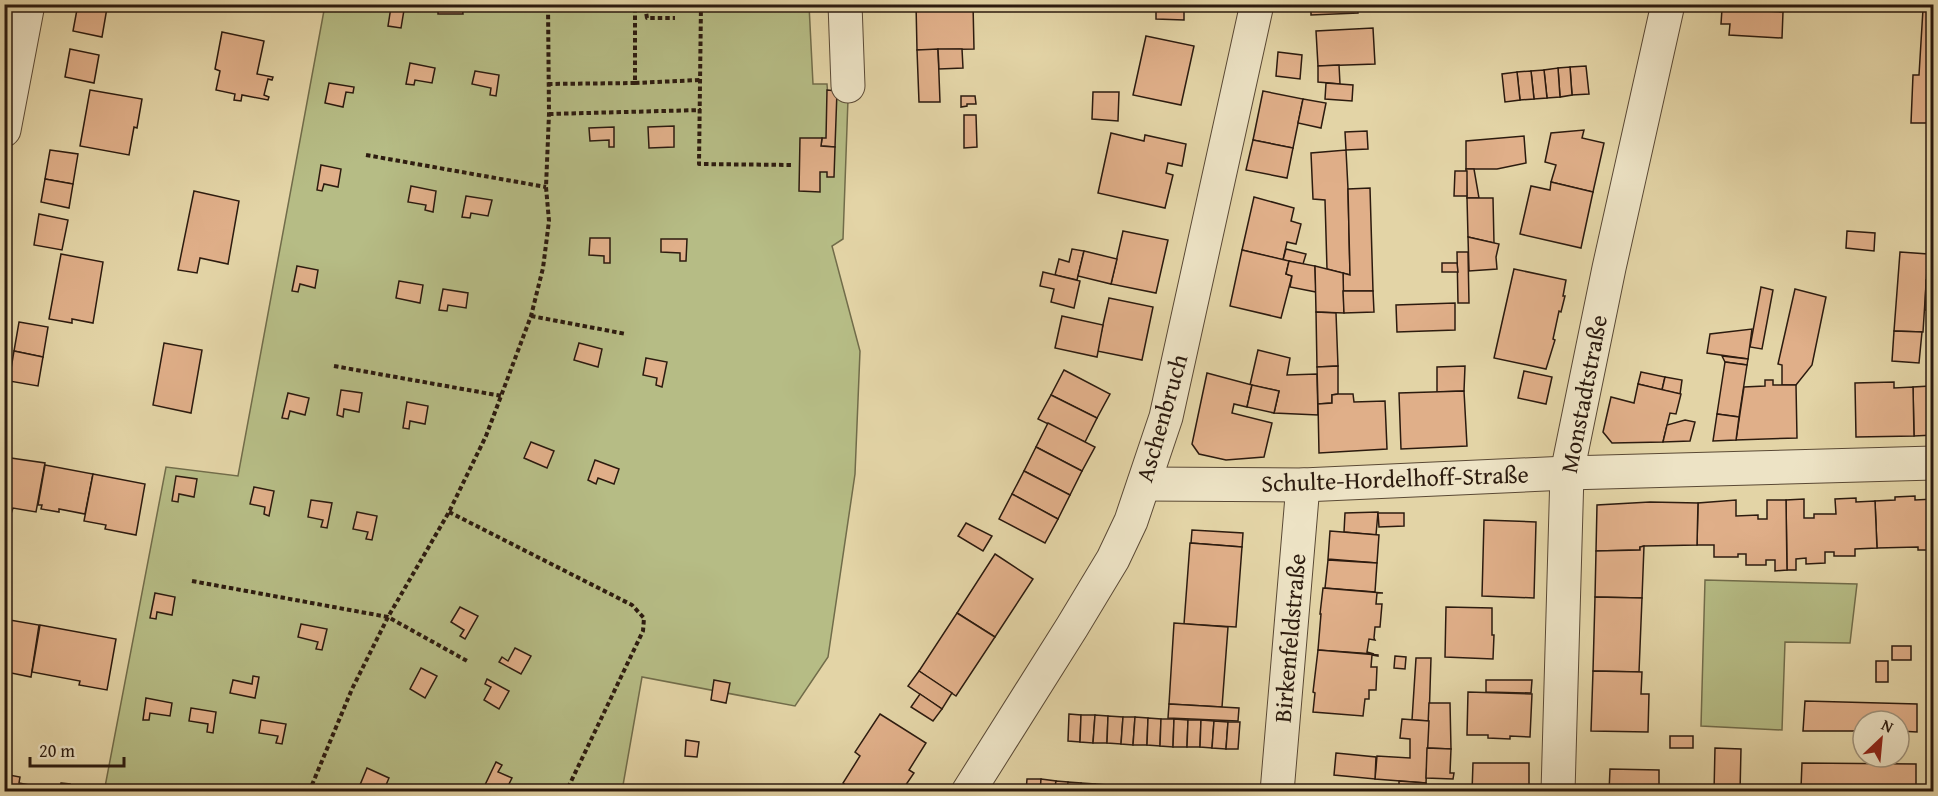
<svg xmlns="http://www.w3.org/2000/svg" width="1938" height="796" font-family="'Gentium Book Plus',serif">
	<rect width="100%" height="100%" fill="#e3d4a6"/>
	<filter id="stains"><feTurbulence type="fractalNoise" baseFrequency=".00333" numOctaves="4"/><feColorMatrix values="0 0 0 0 .2 0 0 0 0 .09 0 0 0 0 .02 0 0 0 .5 -.17"/></filter>
	<radialGradient id="worn" r=".72"><stop offset=".6" stop-color="#630" stop-opacity="0"/><stop offset="1" stop-color="#630" stop-opacity=".3"/></radialGradient>
	<g fill="#b6bc85" stroke="#716c4a" stroke-width="1.5">
		<polygon points="325,5 809,5 813,84 827,84 828,99 848,99 843,239 832,246 860,351 855,474 828,657 795,706 642,677 622,791 104,792 166,467 238,476"/>
		<polygon points="1705,580 1857,584 1850,643 1785,642 1782,730 1701,726"/>
	</g>
	<g fill="#e0af89" stroke="#2c1b0f" stroke-width="1.5">
		<polygon points="78,4 107,8 102,37 73,31"/>
		<polygon points="384,4 405,4 401,28 388,26 391,7"/>
		<polygon points="438,4 462,4 463,14 438,14"/>
		<polygon points="916,4 973,4 974,49 917,50"/>
		<polygon points="1156,4 1211,4 1211,8"/>
		<polygon points="1311,4 1358,4 1358,13 1311,15"/>
		<polygon points="1722,4 1783,4 1783,12 1722,9"/>
		<polygon points="1884,4 1928,4 1928,9 1934,9 1934,123 1911,123 1913,75 1919,75 1923,9 1884,7"/>
		<polygon points="1156,5 1184,7 1184,20 1156,19"/>
		<polygon points="1722,9 1783,12 1782,38 1729,35 1730,24 1721,24"/>
		<polygon points="1373,28 1375,64 1318,66 1316,31"/>
		<polygon points="222,32 264,41 257,74 273,77 272,80 268,79 264,95 269,97 268,100 242,95 241,101 234,100 235,94 216,90 220,71 215,69"/>
		<polygon points="1146,36 1194,46 1181,105 1133,95"/>
		<polygon points="70,49 99,55 94,83 65,77"/>
		<polygon points="938,49 940,102 919,102 917,50"/>
		<polygon points="938,49 962,49 963,68 939,69"/>
		<polygon points="1278,52 1302,55 1300,79 1276,76"/>
		<polygon points="410,63 435,68 432,83 415,80 414,85 406,84"/>
		<polygon points="1339,65 1340,84 1318,82 1318,66"/>
		<polygon points="1586,66 1589,94 1572,95 1570,67"/>
		<polygon points="1570,67 1572,95 1560,97 1558,68"/>
		<polygon points="1558,68 1560,97 1547,98 1544,70"/>
		<polygon points="1544,70 1547,98 1534,99 1531,71"/>
		<polygon points="475,71 499,75 496,96 490,95 491,88 472,84"/>
		<polygon points="1531,71 1534,99 1520,100 1517,72"/>
		<polygon points="1517,72 1520,100 1505,102 1502,74"/>
		<polygon points="329,83 354,87 353,93 346,92 343,107 325,103"/>
		<polygon points="1326,83 1353,85 1352,101 1325,99"/>
		<polygon points="90,90 142,99 137,128 134,127 129,155 80,146"/>
		<polygon points="827,90 837,91 835,147 821,146 822,138 826,138"/>
		<polygon points="1263,91 1303,99 1293,148 1253,140"/>
		<polygon points="1093,92 1119,92 1118,121 1092,119"/>
		<polygon points="961,96 975,96 976,104 967,104 967,106 961,107"/>
		<polygon points="1303,99 1326,103 1321,128 1298,123"/>
		<polygon points="964,115 976,115 977,147 964,148"/>
		<polygon points="674,126 674,147 649,148 648,127"/>
		<polygon points="614,127 614,147 609,147 609,140 590,141 589,128"/>
		<polygon points="1584,130 1582,138 1604,143 1593,192 1551,182 1556,165 1545,162 1551,133"/>
		<polygon points="1367,131 1368,149 1346,150 1345,132"/>
		<polygon points="1111,133 1144,141 1145,135 1186,144 1182,166 1168,163 1166,173 1173,175 1165,208 1098,193"/>
		<polygon points="1524,136 1526,163 1497,169 1466,169 1466,141"/>
		<polygon points="800,138 822,138 821,146 835,147 834,177 827,177 827,172 820,172 820,192 799,191"/>
		<polygon points="1253,140 1293,148 1287,178 1246,170"/>
		<polygon points="50,150 78,154 73,184 45,179"/>
		<polygon points="1346,150 1348,189 1350,275 1327,269 1325,200 1313,199 1311,153"/>
		<polygon points="321,165 341,169 338,187 324,184 322,191 317,190"/>
		<polygon points="1466,169 1474,169 1479,198 1467,198"/>
		<polygon points="1455,171 1467,171 1467,196 1454,196"/>
		<polygon points="45,179 73,184 69,208 41,202"/>
		<polygon points="1551,182 1593,192 1581,248 1520,234 1531,186 1550,190"/>
		<polygon points="411,186 436,191 433,212 425,210 426,205 408,202"/>
		<polygon points="1370,188 1373,291 1343,291 1343,273 1350,275 1348,189"/>
		<polygon points="194,191 239,201 228,264 200,258 197,273 178,270"/>
		<polygon points="466,196 492,200 488,216 471,213 470,218 462,217"/>
		<polygon points="1254,197 1294,208 1291,221 1301,224 1296,244 1287,242 1283,260 1242,250"/>
		<polygon points="1467,198 1493,198 1494,243 1468,237"/>
		<polygon points="39,214 68,220 62,250 34,245"/>
		<polygon points="1123,231 1168,240 1156,293 1111,284"/>
		<polygon points="1847,231 1875,233 1874,251 1846,248"/>
		<polygon points="1468,237 1499,244 1496,257 1497,269 1469,271"/>
		<polygon points="590,238 610,238 610,263 604,263 604,256 589,255"/>
		<polygon points="661,239 687,239 686,261 680,261 680,253 661,252"/>
		<polygon points="1072,249 1084,251 1077,280 1055,275 1059,259 1069,262"/>
		<polygon points="1286,249 1306,254 1303,264 1283,260"/>
		<polygon points="1242,250 1289,261 1286,274 1292,276 1281,318 1230,306"/>
		<polygon points="1084,251 1117,259 1111,284 1078,276"/>
		<polygon points="1457,252 1468,252 1469,303 1458,303"/>
		<polygon points="1900,252 1928,254 1923,332 1894,331"/>
		<polygon points="61,254 103,262 93,323 72,319 72,323 49,319"/>
		<polygon points="1289,261 1315,266 1316,292 1290,287 1292,276 1286,274"/>
		<polygon points="1442,263 1457,263 1458,272 1442,272"/>
		<polygon points="297,266 318,270 315,288 300,284 298,292 292,291"/>
		<polygon points="1315,266 1343,273 1344,313 1316,312"/>
		<polygon points="1514,269 1566,280 1563,296 1565,296 1561,312 1559,311 1553,339 1555,340 1546,369 1494,358"/>
		<polygon points="1043,272 1080,281 1074,308 1051,302 1054,289 1040,286"/>
		<polygon points="1926,280 1934,280 1934,310 1925,310"/>
		<polygon points="399,281 423,285 420,303 396,298"/>
		<polygon points="1761,287 1773,290 1762,349 1750,347"/>
		<polygon points="443,289 468,293 466,308 448,305 447,311 439,310"/>
		<polygon points="1795,289 1826,297 1812,365 1796,385 1782,385 1782,365 1778,364"/>
		<polygon points="1343,291 1373,291 1374,312 1344,313"/>
		<polygon points="1109,298 1153,307 1142,360 1097,351"/>
		<polygon points="1455,303 1455,330 1397,332 1396,305"/>
		<polygon points="1316,312 1336,313 1338,366 1317,367"/>
		<polygon points="1062,316 1103,325 1097,357 1055,348"/>
		<polygon points="19,322 48,327 43,357 14,351"/>
		<polygon points="1752,329 1748,359 1707,353 1710,334"/>
		<polygon points="1894,331 1922,332 1919,363 1892,361"/>
		<polygon points="164,343 202,350 191,413 153,405"/>
		<polygon points="579,343 602,349 598,367 574,360"/>
		<polygon points="1258,350 1290,358 1287,375 1317,374 1318,415 1274,413 1279,391 1250,385"/>
		<polygon points="14,351 43,357 38,386 9,381"/>
		<polygon points="1722,356 1748,359 1747,365 1725,362"/>
		<polygon points="646,358 667,362 662,387 656,385 657,378 643,375"/>
		<polygon points="1725,362 1747,365 1739,417 1717,414"/>
		<polygon points="1338,366 1338,394 1332,395 1332,403 1318,404 1317,367"/>
		<polygon points="1465,366 1464,391 1437,392 1437,367"/>
		<polygon points="1064,370 1110,394 1097,418 1051,395"/>
		<polygon points="1524,371 1552,377 1546,404 1518,398"/>
		<polygon points="1641,372 1665,377 1662,390 1638,384"/>
		<polygon points="1207,373 1252,385 1247,407 1234,404 1232,413 1272,423 1264,457 1226,460 1199,454 1192,444"/>
		<polygon points="1665,377 1682,380 1680,394 1662,390"/>
		<polygon points="1765,380 1773,380 1773,385 1796,385 1797,438 1736,440 1744,387 1765,386"/>
		<polygon points="1930,381 1934,381 1934,435 1914,436 1913,387 1930,386"/>
		<polygon points="1894,382 1894,388 1913,387 1914,436 1856,437 1855,383"/>
		<polygon points="1638,384 1681,394 1676,414 1670,413 1663,442 1612,443 1603,432 1611,397 1634,403"/>
		<polygon points="1252,385 1279,391 1274,413 1247,407"/>
		<polygon points="341,390 362,393 359,412 344,409 343,417 337,415"/>
		<polygon points="1464,391 1467,446 1401,449 1399,393"/>
		<polygon points="288,393 309,398 305,415 290,411 288,419 282,418"/>
		<polygon points="1338,394 1353,394 1354,402 1385,401 1387,449 1319,453 1318,404 1332,403 1332,395"/>
		<polygon points="1051,395 1097,418 1085,442 1038,419"/>
		<polygon points="407,402 428,406 425,424 410,421 409,429 403,428"/>
		<polygon points="1717,414 1739,417 1736,440 1713,441"/>
		<polygon points="1685,420 1695,422 1690,441 1663,442 1667,425"/>
		<polygon points="1048,423 1095,447 1082,471 1036,447"/>
		<polygon points="531,442 554,451 547,468 524,458"/>
		<polygon points="1036,447 1082,471 1070,495 1024,471"/>
		<polygon points="4,457 45,463 36,512 13,508 11,514 4,513"/>
		<polygon points="595,460 619,469 614,484 598,478 596,484 588,480"/>
		<polygon points="45,465 93,474 85,514 59,509 59,512 41,509 42,505 38,505"/>
		<polygon points="1024,471 1070,495 1058,519 1012,494"/>
		<polygon points="93,474 145,484 136,535 105,529 106,525 84,521"/>
		<polygon points="176,476 197,479 194,497 179,494 178,502 172,501"/>
		<polygon points="254,487 274,491 269,516 264,514 265,507 250,504"/>
		<polygon points="1012,494 1058,519 1045,543 999,519"/>
		<polygon points="1915,496 1915,500 1934,499 1934,550 1918,550 1918,547 1877,548 1875,501 1895,500 1895,497"/>
		<polygon points="1856,498 1856,502 1875,501 1877,548 1855,549 1855,556 1834,556 1834,552 1825,552 1825,563 1806,564 1806,558 1796,559 1796,570 1787,570 1786,500 1804,499 1804,518 1814,518 1814,514 1836,514 1835,499"/>
		<polygon points="311,500 332,503 327,528 321,527 323,520 308,517"/>
		<polygon points="1736,500 1736,516 1758,515 1758,519 1767,519 1767,500 1786,500 1787,570 1775,571 1775,560 1766,560 1766,565 1746,565 1746,554 1738,554 1738,557 1714,557 1714,545 1697,545 1698,503"/>
		<polygon points="1650,502 1698,503 1697,545 1644,546 1640,547 1640,550 1596,551 1597,505"/>
		<polygon points="357,512 377,516 372,540 366,539 368,532 353,529"/>
		<polygon points="1378,512 1376,535 1344,532 1345,513"/>
		<polygon points="1378,513 1404,513 1404,526 1379,527"/>
		<polygon points="1484,520 1536,522 1534,598 1482,596"/>
		<polygon points="966,523 992,536 983,551 958,536"/>
		<polygon points="1192,530 1243,533 1242,547 1191,543"/>
		<polygon points="1330,531 1379,535 1377,563 1328,559"/>
		<polygon points="1190,543 1242,547 1236,627 1184,624"/>
		<polygon points="1644,546 1642,598 1595,597 1596,551 1640,550 1640,547"/>
		<polygon points="995,554 1033,579 995,637 957,613"/>
		<polygon points="1328,560 1377,563 1375,592 1325,588"/>
		<polygon points="1323,588 1383,593 1377,593 1376,604 1382,604 1380,627 1375,627 1374,638 1375,640 1369,639 1367,652 1374,654 1318,650 1321,614 1320,614"/>
		<polygon points="155,593 175,597 172,615 157,612 156,619 150,618"/>
		<polygon points="1595,597 1642,598 1639,672 1593,671"/>
		<polygon points="460,607 478,616 465,639 460,636 464,630 451,622"/>
		<polygon points="1446,607 1492,608 1492,635 1494,635 1493,659 1445,657"/>
		<polygon points="957,613 995,637 956,696 919,671"/>
		<polygon points="4,619 39,625 31,677 6,672"/>
		<polygon points="1174,623 1228,627 1222,707 1169,704"/>
		<polygon points="301,624 327,629 322,650 316,649 318,642 298,637"/>
		<polygon points="40,625 116,639 107,690 79,685 80,681 32,672"/>
		<rect x="1892" y="646" width="19" height="14"/>
		<polygon points="515,648 531,656 521,674 499,662 502,657 508,661"/>
		<polygon points="1318,650 1378,655 1378,656 1372,655 1371,667 1377,667 1376,690 1369,690 1369,699 1365,699 1363,716 1313,712 1315,693 1313,692"/>
		<polygon points="1395,656 1406,657 1405,669 1394,668"/>
		<polygon points="1416,658 1431,658 1429,721 1412,720"/>
		<rect x="1876" y="661" width="12" height="21"/>
		<polygon points="421,668 437,676 425,698 410,689"/>
		<polygon points="919,671 952,693 942,709 908,686"/>
		<polygon points="1593,671 1642,672 1641,694 1649,694 1648,732 1591,731"/>
		<polygon points="253,676 259,677 255,698 230,693 233,680 252,684"/>
		<polygon points="487,679 509,691 499,709 484,700 491,687 485,684"/>
		<polygon points="714,680 730,683 726,703 711,700"/>
		<polygon points="1486,680 1532,680 1531,693 1486,692"/>
		<polygon points="1468,692 1532,694 1530,737 1510,736 1510,739 1488,738 1488,735 1467,735"/>
		<polygon points="920,694 942,709 933,721 911,707"/>
		<polygon points="146,698 172,703 170,716 150,713 149,720 143,720"/>
		<polygon points="1805,701 1917,704 1917,732 1899,731 1899,721 1863,721 1863,731 1803,731"/>
		<polygon points="1429,703 1450,703 1451,749 1427,748"/>
		<polygon points="1169,704 1239,708 1238,721 1168,718"/>
		<polygon points="191,708 216,712 213,733 207,732 208,724 189,721"/>
		<polygon points="880,714 926,743 909,770 914,773 901,792 856,792 843,783 860,756 855,752"/>
		<polygon points="1069,714 1081,715 1080,742 1068,741"/>
		<polygon points="1081,715 1095,715 1093,743 1080,742"/>
		<polygon points="1095,715 1108,716 1107,743 1093,743"/>
		<polygon points="1108,716 1123,717 1121,744 1107,743"/>
		<polygon points="1123,717 1135,717 1133,745 1121,744"/>
		<polygon points="1135,717 1148,718 1147,745 1133,745"/>
		<polygon points="1148,718 1161,719 1160,746 1147,745"/>
		<polygon points="1161,719 1174,719 1173,747 1160,746"/>
		<polygon points="1174,719 1188,720 1187,747 1173,747"/>
		<polygon points="1402,719 1429,721 1426,783 1375,779 1377,756 1410,758 1410,739 1400,738"/>
		<polygon points="261,720 286,724 282,744 276,743 278,736 259,733"/>
		<polygon points="1188,720 1201,720 1200,747 1187,747"/>
		<polygon points="1201,720 1214,721 1212,748 1200,747"/>
		<polygon points="1214,721 1228,722 1226,749 1212,748"/>
		<polygon points="1228,722 1240,722 1238,749 1226,749"/>
		<rect x="1670" y="736" width="23" height="12"/>
		<polygon points="686,740 699,742 697,757 685,756"/>
		<polygon points="1427,748 1451,749 1450,773 1454,773 1453,779 1426,778"/>
		<polygon points="1715,748 1741,749 1740,792 1714,792"/>
		<polygon points="1336,753 1376,757 1375,779 1334,775"/>
		<polygon points="496,762 502,765 498,772 512,778 505,792 499,792 485,785"/>
		<polygon points="1473,763 1529,763 1529,792 1472,792"/>
		<polygon points="1802,763 1916,764 1916,791 1801,788"/>
		<polygon points="367,768 389,778 383,792 374,792 360,785"/>
		<polygon points="1610,769 1659,770 1659,792 1609,792"/>
		<polygon points="4,774 20,777 19,783 35,786 34,792 4,792"/>
		<polygon points="1027,779 1041,779 1040,792 1026,792"/>
		<polygon points="1041,779 1056,781 1054,792 1040,792"/>
		<polygon points="1056,781 1068,782 1067,792 1054,792"/>
		<polygon points="1399,781 1426,783 1426,792 1399,792"/>
		<polygon points="1068,782 1081,783 1081,792 1067,792"/>
		<polygon points="61,783 70,784 69,792 35,792 36,786 59,790"/>
		<polygon points="1081,783 1095,784 1094,792 1081,792"/>
		<polygon points="1095,784 1108,785 1108,792 1094,792"/>
	</g>
	<g fill="none" stroke-linecap="round" stroke-linejoin="round">
		<g stroke="#5a4935" stroke-width="35">
			<g id="minor">
				<polyline points="845,4 848,86"/>
				<polyline points="4,130 28,4"/>
				<polyline points="1144,484 1303,485 1567,473 1934,463"/>
				<polyline points="968,792 1072,627 1113,559 1131,521 1166,417 1257,4"/>
				<polyline points="1277,792 1303,485"/>
				<polyline points="1558,792 1567,473 1609,268 1668,4"/>
			</g>
		</g>
		<g stroke="#2c1b0f" stroke-width="4" stroke-dasharray="4.5 3" stroke-linecap="butt">
			<polyline points="701,4 699,164 792,165"/>
			<polyline points="548,10 645,6 647,18 675,18"/>
			<polyline points="635,83 700,80"/>
			<polyline points="548,84 635,83 635,6"/>
			<polyline points="549,114 701,110"/>
			<polyline points="366,155 546,187"/>
			<polyline points="531,316 626,334"/>
			<polyline points="334,366 502,396"/>
			<polyline points="449,512 632,605 644,618 643,631 566,792"/>
			<polyline points="192,581 388,617 469,662"/>
			<polyline points="309,792 352,689 388,617 449,512 486,436 531,316 543,268 549,221 546,187 549,114 548,4"/>
		</g>
		<use href="#minor" stroke="#ede3c5" stroke-width="33"/>
	</g>
	<g text-anchor="middle" stroke-width="6" stroke-linejoin="round" paint-order="stroke">
		<g font-size="24" fill="#2c1b0f" stroke="#ede3c5">
			<text transform="translate(1584 394) rotate(-79)" y="8">Monstadtstraße</text>
			<text transform="translate(1162 418) rotate(-74)" y="8">Aschenbruch</text>
			<text transform="translate(1395 479) rotate(-2)" y="8">Schulte-Hordelhoff-Straße</text>
			<text transform="translate(1290 638) rotate(-85)" y="8">Birkenfeldstraße</text>
		</g>
	</g>
	<rect width="1938" height="796" fill="none" stroke="#e3d4a6" stroke-width="24"/>
	<rect x="6" y="6" width="1926" height="784" fill="none" stroke="#2c1b0f" stroke-width="3"/>
	<rect x="12" y="12" width="1914" height="772" fill="none" stroke="#2c1b0f" stroke-width="1.5"/>
	<g transform="translate(1881 739) rotate(26)"><circle r="28" fill="#ede3c5" stroke="#a0937c" stroke-width="1.5"/>
	<path d="M0-4.5L10 22L0 15L-10 22Z" fill="#8f2418"/>
	<text y="-9" font-size="16" font-weight="bold" text-anchor="middle" fill="#2c1b0f">N</text>
	</g>
	<path d="M30 757v9h94v-9" fill="none" stroke="#2c1b0f" stroke-width="3"/>
	<text x="39" y="757" font-size="18" fill="#2c1b0f" stroke="#ede3c5" stroke-width="4.5" paint-order="stroke">20 m</text>
	<rect width="100%" height="100%" filter="url(#stains)"/>
	<rect width="100%" height="100%" fill="url(#worn)"/>
</svg>
